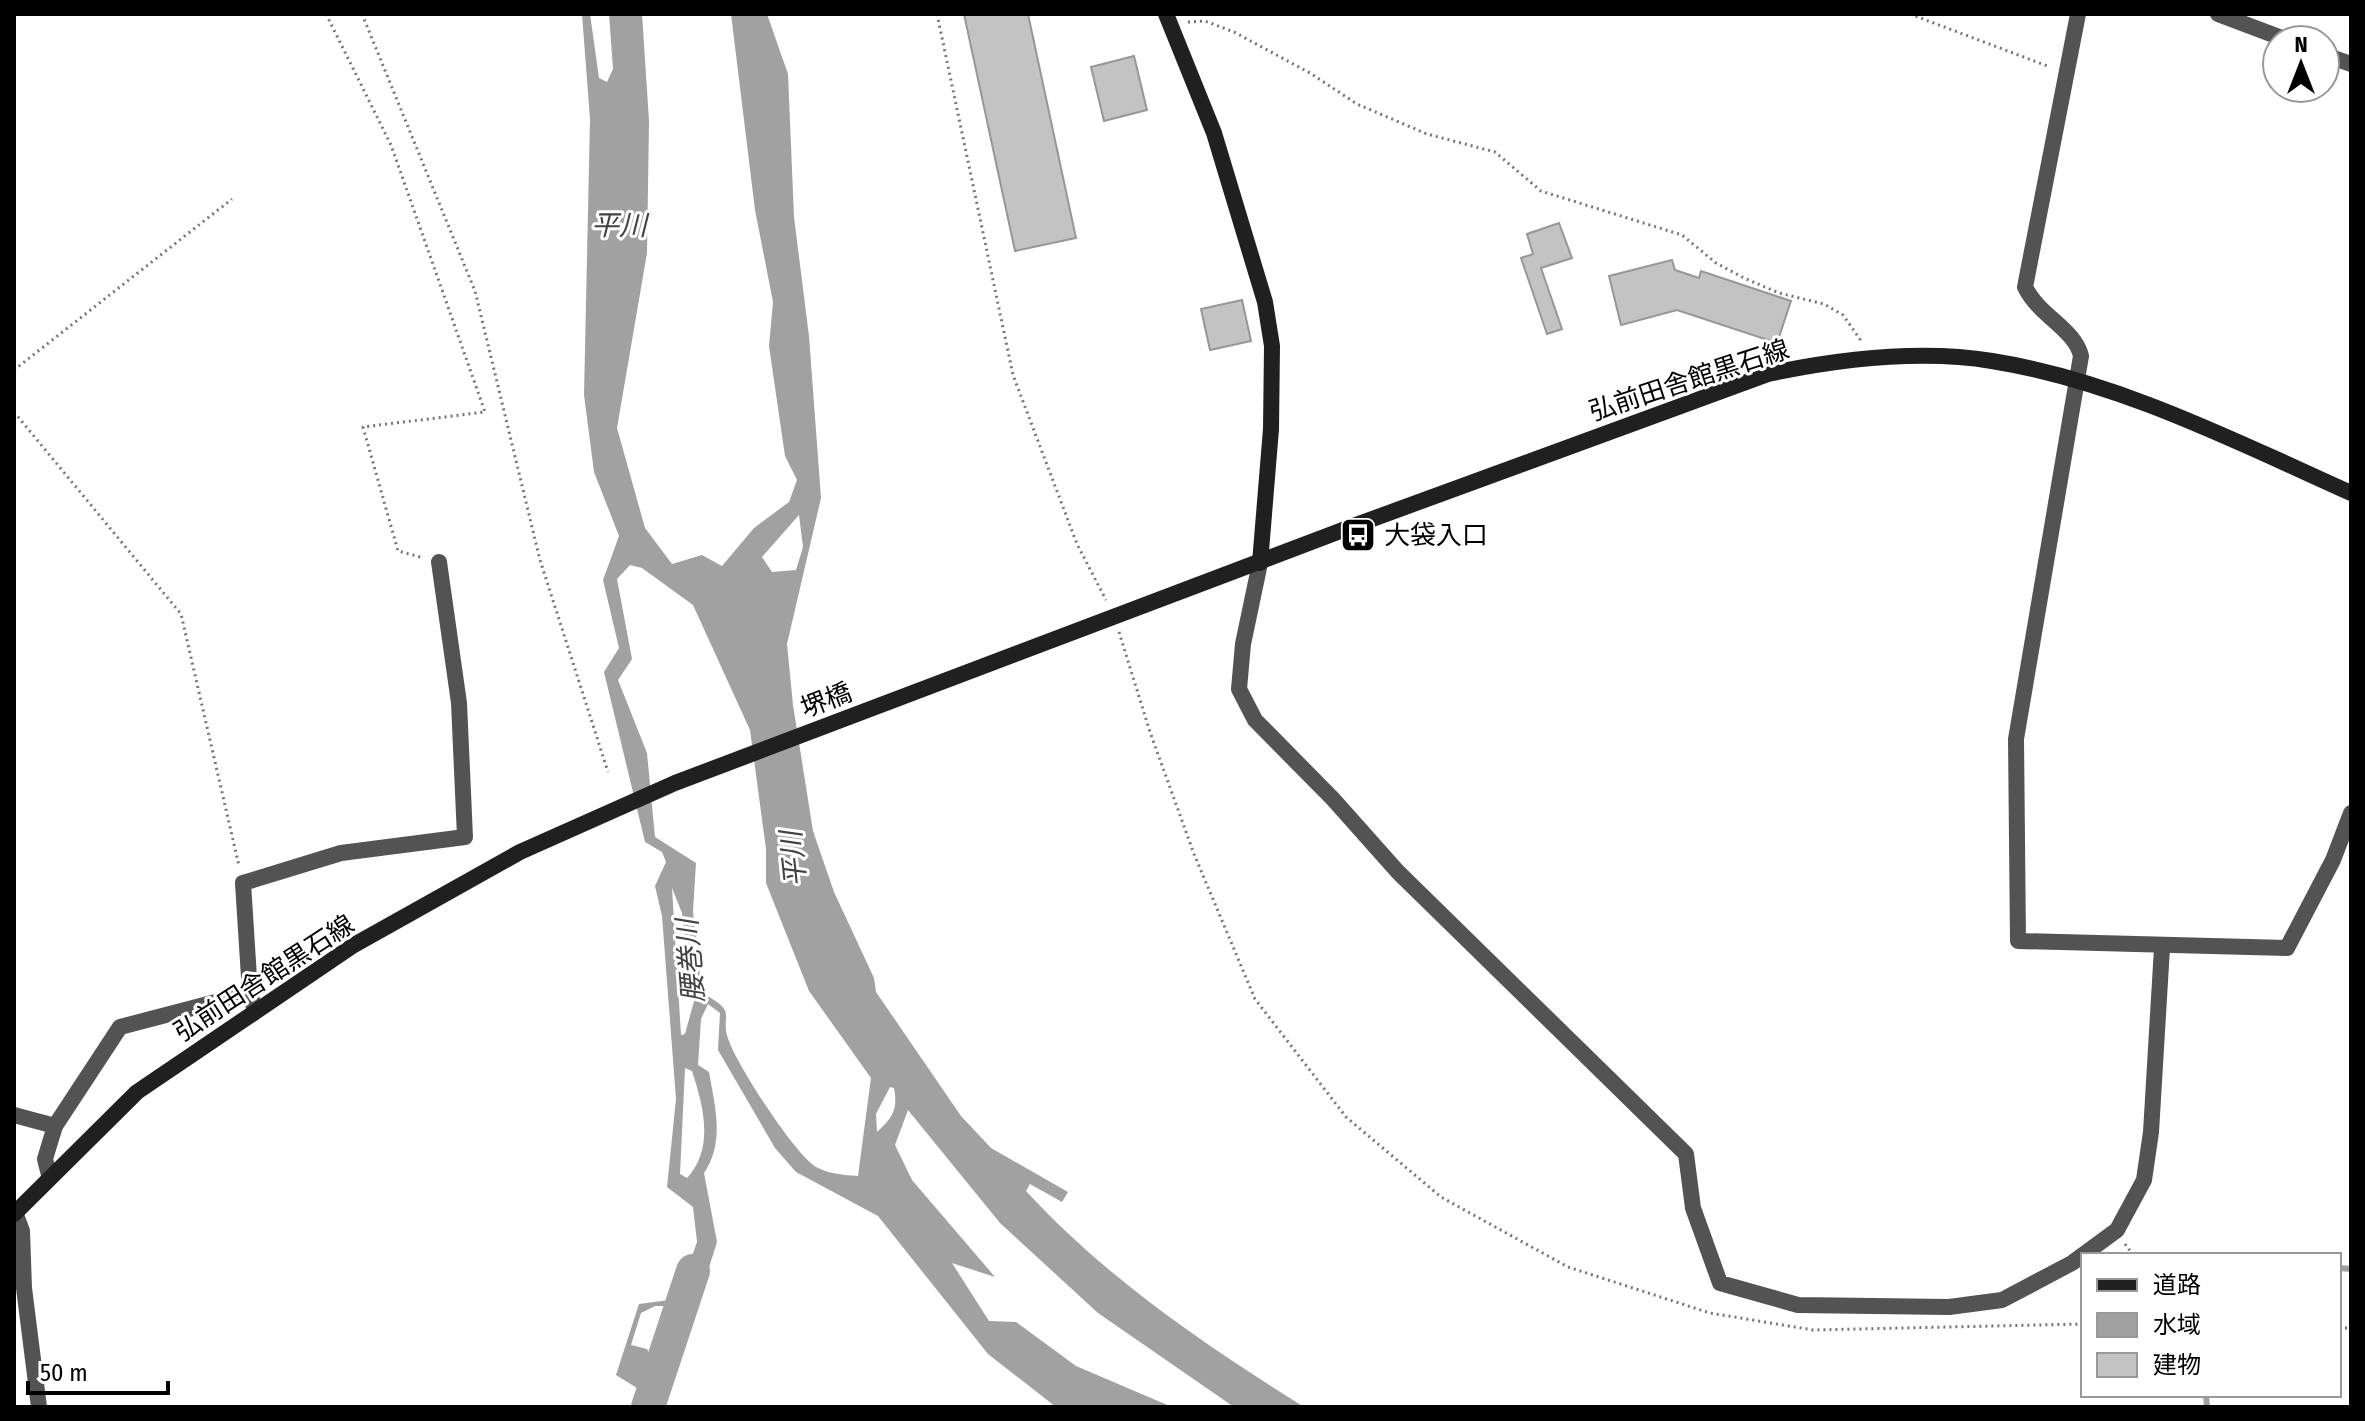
<svg xmlns="http://www.w3.org/2000/svg" width="2365" height="1421" font-family="'Fira Sans Condensed','Noto Sans JP',sans-serif">
	<rect width="100%" height="100%" fill="#fff"/>
	<path fill="#a1a1a1" fill-rule="evenodd" d="M582,14H590L599,78L607,82L613,69L609,14H642L649,121L647,253L617,428L645,528L672,564L702,555L722,566L754,528L789,502L797,480L785,456L769,346L773,302L755,210L731,14H767L788,74L794,217L809,336L821,498L787,644L793,705L813,831L834,892L874,978L876,992L961,1116L991,1148L1068,1192L1062,1202L1030,1184L1026,1191C1107,1279 1204,1344 1304,1407H1234L1098,1313L1000,1223L908,1110L895,1145L912,1180L995,1277L952,1263L989,1321L1016,1322L1076,1366L1172,1407H1056L988,1354L878,1216L796,1172L775,1148L718,1050L720,1013L708,1004L701,1019L698,1065L709,1072C715,1107 725,1142 704,1173L717,1242L665,1407H640L645,1393L616,1375L639,1304L677,1299L697,1242L693,1207L667,1187L676,1099L662,916L655,886L666,862L662,852L645,842L604,672L619,648L603,580L619,536L594,472L584,395L590,119ZM799,515L803,547L796,570L772,572L762,557ZM630,565L642,568L693,605L750,730L766,849V883L809,991L871,1078L858,1176C844,1175 829,1174 816,1167C796,1156 737,1065 729,1041C718,1013 741,1014 702,993L693,911L696,863L655,837L647,753L618,680L632,659L617,579ZM672,888L682,913L687,963L696,994L685,1034L681,1035ZM685,1068L692,1071C703,1105 715,1148 687,1178L680,1174ZM890,1087L894,1088C898,1110 893,1117 877,1132L876,1114ZM655,1306H674L681,1320L670,1359L655,1364L647,1349L631,1345L641,1313Z"/>
	<g fill="none" stroke-linecap="round" stroke-linejoin="round">
		<g stroke="#a1a1a1" stroke-width="6">
			<polyline points="2339,1268 2351,1269"/>
			<polyline points="2206,1395 2207,1407"/>
		</g>
		<polyline stroke="#a1a1a1" stroke-width="34" points="648,1407 693,1271"/>
	</g>
	<g fill="#c3c3c3" stroke="#979797" stroke-width="2">
		<polygon points="964,14 1028,14 1076,238 1015,251"/>
		<polygon points="1134,56 1147,110 1104,121 1091,67"/>
		<polygon points="1559,223 1572,258 1541,268 1562,329 1547,334 1521,258 1533,254 1527,234"/>
		<polygon points="1672,260 1675,270 1699,278 1701,271 1791,301 1777,343 1677,310 1621,325 1609,276"/>
		<polygon points="1242,300 1251,341 1210,350 1201,309"/>
	</g>
	<g fill="none" stroke-linecap="round" stroke-linejoin="round">
		<g stroke="#757575" stroke-width="3" stroke-dasharray="2 4" stroke-linecap="butt">
			<polyline points="326,14 391,145 485,412 363,427 398,551 424,558"/>
			<polyline points="362,14 475,291 540,560 608,772"/>
			<polyline points="937,14 1013,375 1077,544 1106,600"/>
			<polyline points="1910,14 2050,67"/>
			<polyline points="1188,22 1205,21 1234,32 1310,73 1357,104 1427,134 1495,152 1541,191 1682,235 1716,263 1744,278 1779,293 1824,304 1843,315 1862,342"/>
			<polyline points="14,370 232,199"/>
			<polyline points="14,412 181,614 239,866"/>
			<polyline points="1119,632 1150,732 1194,854 1255,999 1346,1117 1441,1197 1568,1267 1710,1313 1813,1330 2083,1324"/>
			<polyline points="2125,1244 2133,1255"/>
			<polyline points="2339,1328 2351,1328"/>
		</g>
		<g stroke="#535353" stroke-width="16">
			<path d="M2078,14L2025,287C2039,316 2075,329 2081,356L2016,739L2018,941L2287,948L2333,860L2351,813"/>
			<polyline points="2218,14 2287,40"/>
			<polyline points="2325,55 2351,64"/>
			<polyline points="1260,563 1243,644 1239,689 1255,720 1333,799 1398,872 1686,1154 1693,1208 1720,1283 1798,1305 1949,1307 2002,1300 2072,1263 2117,1230 2144,1180 2151,1132 2162,948"/>
			<polyline points="255,1011 250,993 243,883 341,853 465,837 459,703 439,562"/>
			<polyline points="14,1115 55,1126 45,1159 49,1175"/>
			<polyline points="55,1126 120,1027 250,993"/>
			<polyline points="15,1212 22,1231 24,1288 39,1407"/>
		</g>
		<g stroke="#202020" stroke-width="16">
			<polyline points="1166,14 1214,133 1265,302 1272,346 1271,429 1260,563"/>
			<path d="M14,1214L137,1092L354,945L520,852L675,783L1356,525L1768,374C1839,359 1918,349 1992,361C2117,381 2235,441 2351,493"/>
		</g>
	</g>
	<defs>
		<g id="bus-square" transform="scale(1.8)"><rect x="-9" y="-9" width="18" height="18" rx="4" fill="#000" stroke="#fff"/><path d="M-5-6H5V4H4V6H2V4H-2V6H-4V4H-5ZM-3.5-4V0h7V-4ZM-3.5 1.2v1.5H-2V1.2ZM2 1.2v1.5H3.5V1.2Z" fill="#fff"/></g>
	</defs>
	<g fill-rule="evenodd">
		<use href="#bus-square" x="1358" y="535"/>
	</g>
	<g text-anchor="middle" stroke-width="6" stroke-linejoin="round" paint-order="stroke">
		<g font-size="26" fill="#000" stroke="#fff">
			<text transform="translate(1689 380) rotate(-18)" y="9">弘前田舎館黒石線</text>
			<text transform="translate(826 700) rotate(-21)" y="9">堺橋</text>
			<text transform="translate(264 978) rotate(-33)" y="9">弘前田舎館黒石線</text>
		</g>
		<g font-size="26" fill="#000" stroke="#fff" text-anchor="start">
			<text x="1384" y="544">大袋入口</text>
		</g>
		<g font-size="28" font-style="italic" fill="#424242" stroke="#fff">
			<text x="619" y="235">平川</text>
			<text transform="translate(793 859) rotate(-96)" y="10">平川</text>
			<text transform="translate(690 961) rotate(-95)" y="10">腰巻川</text>
		</g>
	</g>
	<rect width="2365" height="1421" fill="none" stroke="#000000" stroke-width="32"/>
	<rect x="2081" y="1253" width="260" height="144" fill="#ffffff" stroke="#999999" stroke-width="2"/>
	<rect x="2097" y="1279" width="40" height="12" fill="#202020" stroke="#999999" stroke-width="2"/>
	<text x="2153" y="1293" font-size="24" fill="#000000">道路</text>
	<rect x="2097" y="1313" width="40" height="24" fill="#a1a1a1" stroke="#999999" stroke-width="2"/>
	<text x="2153" y="1333" font-size="24" fill="#000000">水域</text>
	<rect x="2097" y="1353" width="40" height="24" fill="#c3c3c3" stroke="#999999" stroke-width="2"/>
	<text x="2153" y="1373" font-size="24" fill="#000000">建物</text>
	<g transform="translate(2301 64)"><circle r="38" fill="#ffffff" stroke="#999999" stroke-width="2"/>
	<path d="M0-6L14 30L0 20L-14 30Z" fill="#000000"/>
	<text y="-12" font-size="22" font-weight="bold" text-anchor="middle" fill="#000000">N</text>
	</g>
	<path d="M28 1381v12h140v-12" fill="none" stroke="#000000" stroke-width="4"/>
	<text x="40" y="1381" font-size="24" fill="#000000" stroke="#ffffff" stroke-width="6" paint-order="stroke">50 m</text>
</svg>
